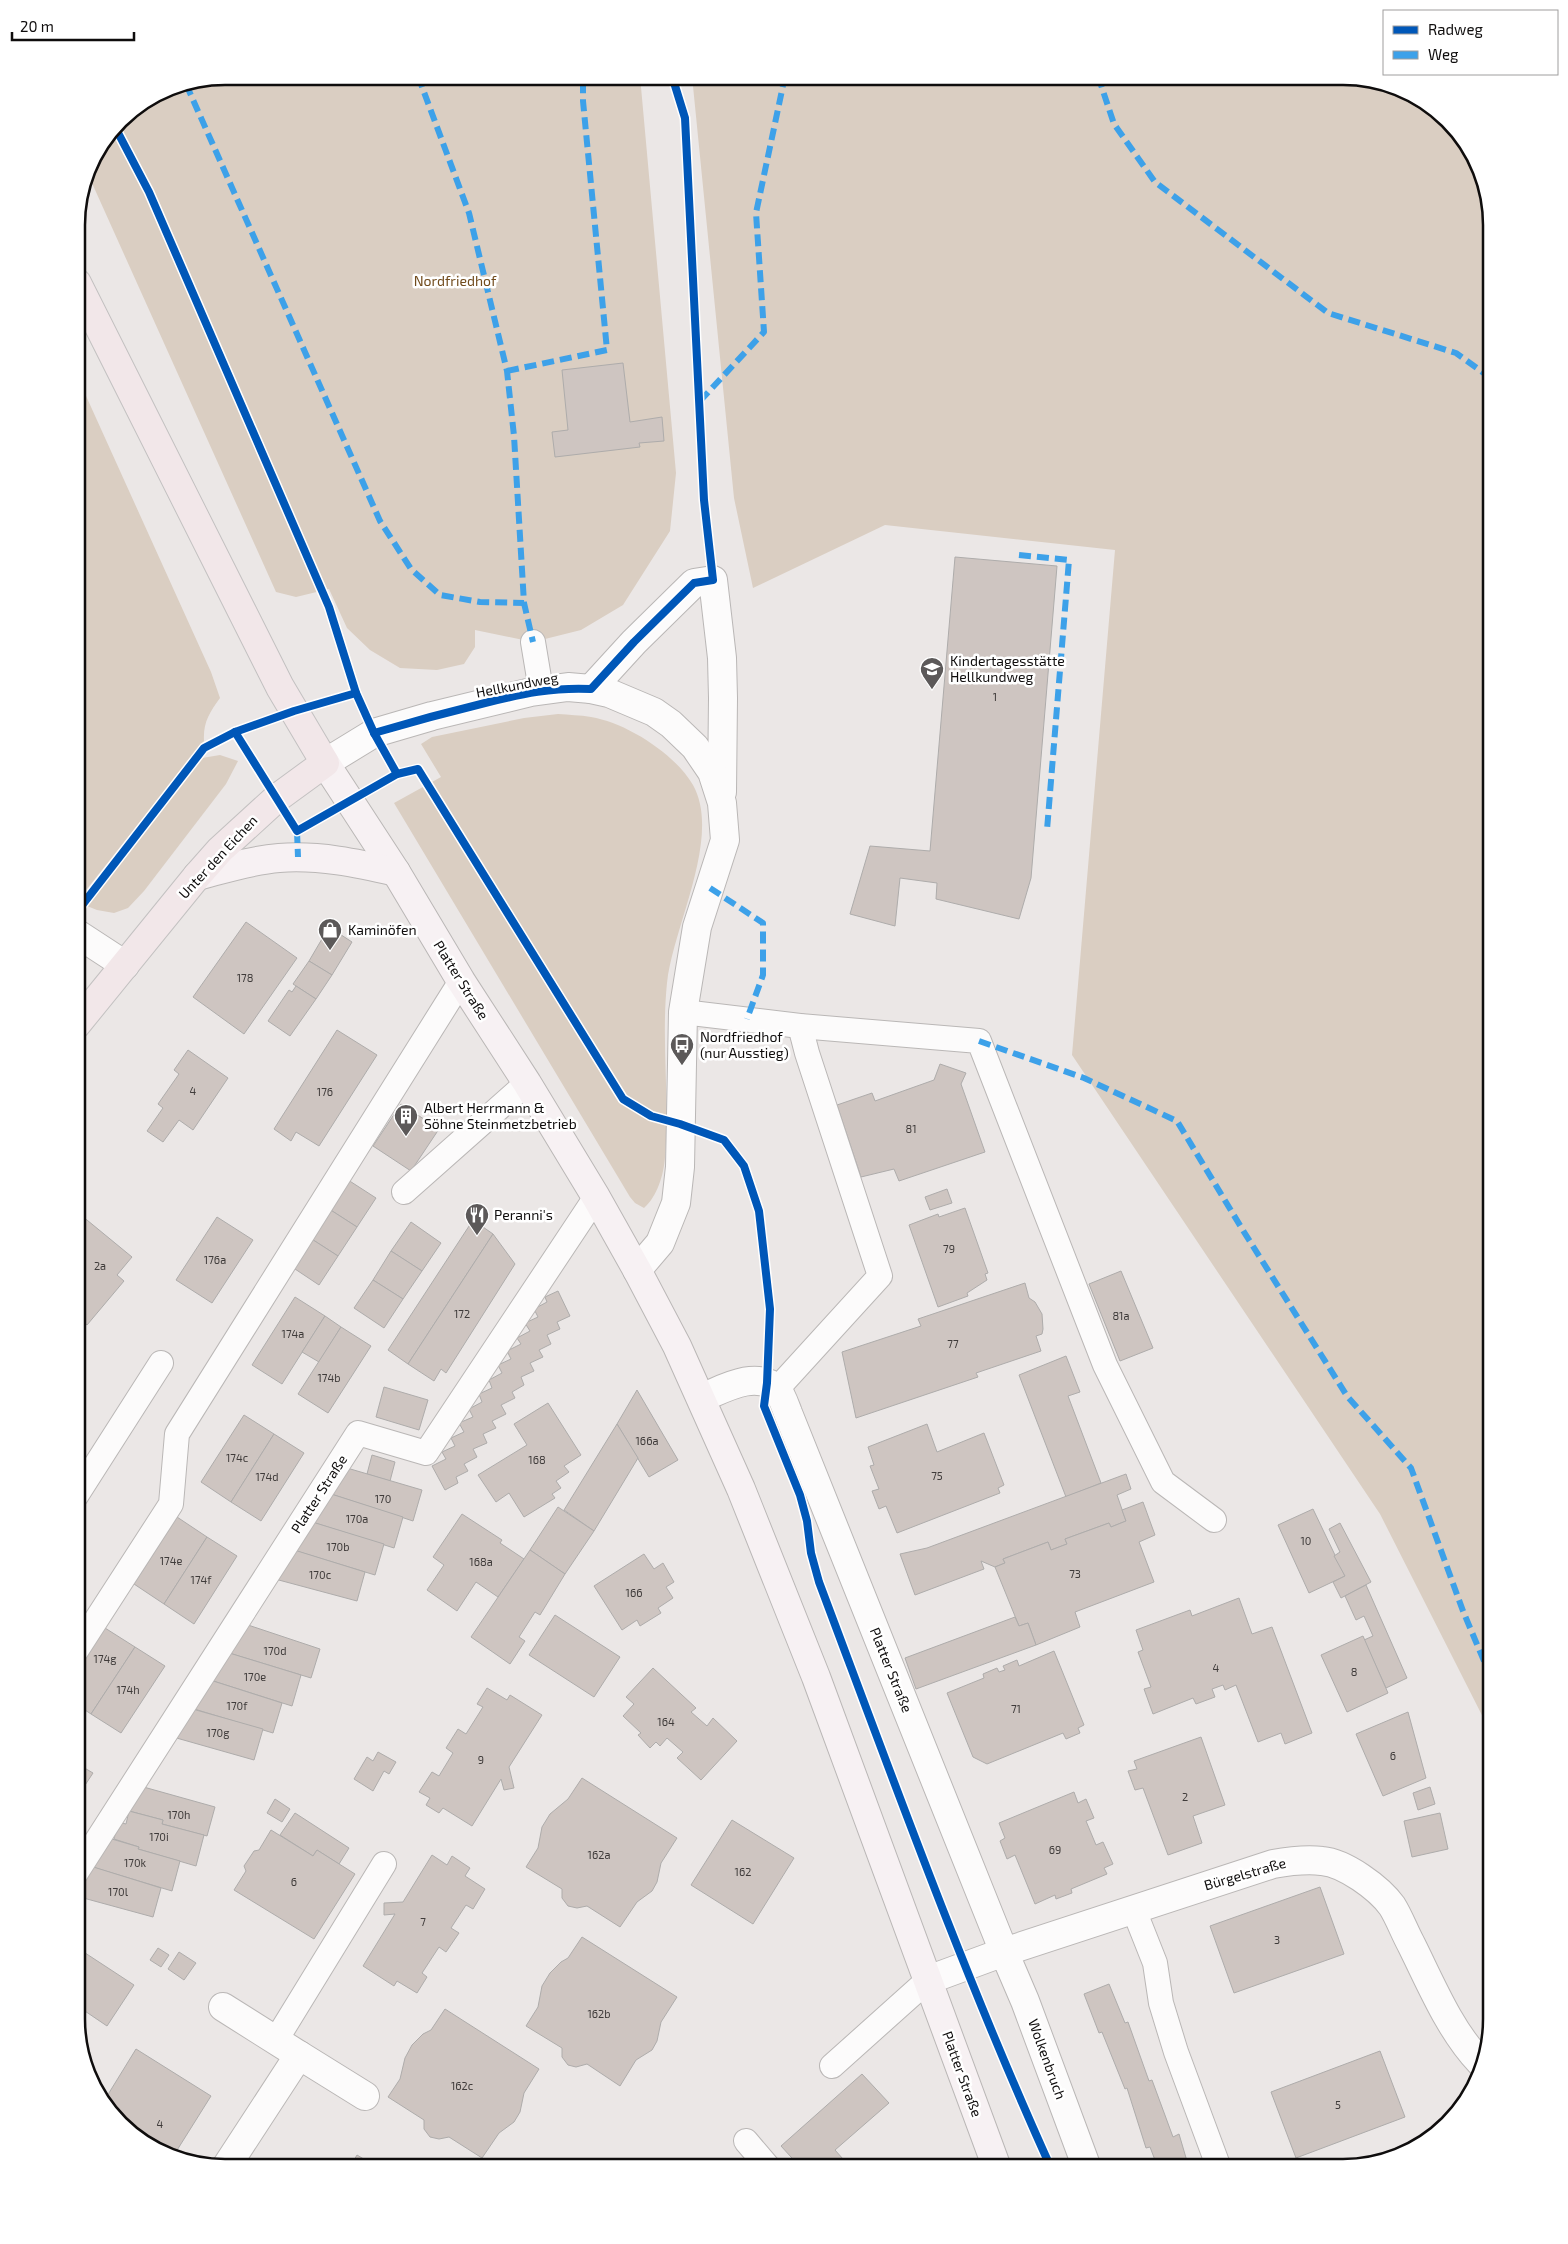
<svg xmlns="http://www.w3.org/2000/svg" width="1568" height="2244" font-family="'Exo 2',sans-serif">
	<rect width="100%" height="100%" fill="#ebe7e6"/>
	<g fill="#dacec2">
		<polygon points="225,76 640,76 676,473 670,531 623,605 581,630 533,642 475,630 475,647 464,664 437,670 400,668 370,650 347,628 329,589 296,597 276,592 87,172 120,120 168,87"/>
		<polygon points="692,76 1353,77 1418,96 1472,151 1492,225 1492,1735 1380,1514 1072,1055 1115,550 885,525 753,588 734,498"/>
		<path d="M77,376L211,672L220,698C209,713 203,723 204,741L79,899L76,897Z"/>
		<path d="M558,714C569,715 580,715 591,717C627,723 675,754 693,785C722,837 673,927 667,983C661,1041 670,1100 665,1157C664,1174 657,1197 644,1208L635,1203L630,1197L394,803L441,777L421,744L432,737L524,718Z"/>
		<polygon points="220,755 238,761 226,784 144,891 128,908 114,913 97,910 87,906 202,758"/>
	</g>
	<g fill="#cec5c1" stroke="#aeacab">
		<polygon points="623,363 630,422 662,417 664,441 639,443 640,447 555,457 552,432 568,430 562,370"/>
		<polygon points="955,557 1057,566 1031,878 1019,919 936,899 937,883 900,878 895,926 850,914 870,846 930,851"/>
		<polygon points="246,922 297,958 244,1034 193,997"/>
		<polygon points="329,927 352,942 332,975 309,961"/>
		<polygon points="309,961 332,975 316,999 293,984"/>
		<polygon points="296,986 316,999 290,1036 268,1021 289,990 292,992"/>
		<polygon points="337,1030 377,1055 319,1146 296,1132 291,1141 274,1129"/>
		<polygon points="188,1050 228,1078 193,1130 179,1120 163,1142 147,1131 163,1108 158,1104 179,1074 174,1070"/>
		<polygon points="940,1064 966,1073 961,1084 985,1152 899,1181 894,1169 861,1177 837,1105 872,1093 875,1101 934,1080"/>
		<polygon points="401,1104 439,1129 411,1171 373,1146"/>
		<polygon points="345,1178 376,1198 357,1227 326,1207"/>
		<polygon points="947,1189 952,1203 930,1210 925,1197"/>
		<polygon points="326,1207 357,1227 338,1256 307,1236"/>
		<polygon points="965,1208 988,1273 985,1274 987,1280 967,1293 968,1296 938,1307 909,1225 938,1214 939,1217"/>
		<polygon points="76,1211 132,1257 117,1275 124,1281 87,1325 76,1316"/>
		<polygon points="217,1217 253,1240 212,1303 176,1280"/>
		<polygon points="473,1220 493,1234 408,1364 388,1350"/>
		<polygon points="411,1222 441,1243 422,1271 391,1251"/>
		<polygon points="493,1234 515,1264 446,1373 441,1369 434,1381 408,1364"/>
		<polygon points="307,1236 338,1256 319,1285 289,1265"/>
		<polygon points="391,1251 422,1271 403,1299 373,1280"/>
		<polygon points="1121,1271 1153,1348 1120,1361 1089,1284"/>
		<polygon points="373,1280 403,1299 384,1328 354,1308"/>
		<polygon points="1025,1283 1029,1298 1035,1302 1042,1314 1043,1329 1042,1334 1036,1336 1041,1351 976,1373 978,1377 856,1418 842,1352 921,1326 918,1319"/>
		<polygon points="558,1291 570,1316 557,1322 560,1329 547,1335 551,1344 539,1350 543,1357 530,1363 534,1371 521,1377 524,1385 512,1392 515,1398 501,1405 506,1414 492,1421 496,1428 483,1434 487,1443 473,1449 477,1457 464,1464 468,1471 456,1477 458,1483 445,1490 432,1466 446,1459 442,1452 455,1446 451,1438 464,1432 459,1423 473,1417 469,1409 482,1402 479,1394 492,1388 489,1380 502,1373 498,1365 511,1359 507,1351 521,1344 517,1338 530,1331 525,1323 538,1317 534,1309 547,1302 545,1297"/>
		<polygon points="295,1297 325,1316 282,1384 252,1365"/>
		<polygon points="325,1316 341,1327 319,1362 302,1352"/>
		<polygon points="341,1327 371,1346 328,1413 298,1394"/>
		<polygon points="1066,1356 1080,1392 1068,1396 1101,1483 1066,1497 1019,1375"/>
		<polygon points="384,1387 428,1400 419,1430 376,1417"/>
		<polygon points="637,1390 678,1460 649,1477 617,1424"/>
		<polygon points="548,1403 581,1455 564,1466 569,1472 556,1481 561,1488 552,1494 555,1498 524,1517 509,1493 496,1502 478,1475 527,1445 514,1424"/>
		<polygon points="244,1415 274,1434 231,1502 201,1482"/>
		<polygon points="617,1424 638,1458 594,1531 564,1510"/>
		<polygon points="927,1424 937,1452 984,1433 1004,1485 998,1488 1000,1493 897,1533 886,1506 879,1509 872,1491 879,1489 870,1466 874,1465 868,1447"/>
		<polygon points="274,1434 304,1453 261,1521 231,1502"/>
		<polygon points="372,1455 395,1462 390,1481 367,1474"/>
		<polygon points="347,1468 422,1490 413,1521 331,1494 336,1477 343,1479"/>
		<polygon points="1126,1474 1131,1489 1117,1495 1126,1521 1111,1527 1109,1523 1065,1539 1067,1544 1051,1550 1048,1542 1003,1559 1005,1563 995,1567 981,1561 984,1569 915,1595 900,1554 927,1548"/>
		<polygon points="328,1493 403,1517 394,1548 312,1522"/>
		<polygon points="1143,1502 1155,1535 1139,1542 1154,1582 1075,1612 1080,1627 1036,1645 1028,1623 1019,1626 995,1567 1005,1563 1003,1559 1048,1542 1051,1550 1067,1544 1065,1539 1109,1523 1111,1527 1126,1521 1122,1510"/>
		<polygon points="558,1507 594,1531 565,1574 530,1550"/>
		<polygon points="1313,1509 1345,1576 1309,1593 1278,1525"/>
		<polygon points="462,1514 502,1540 500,1543 524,1559 498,1597 476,1582 457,1611 427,1590 444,1565 433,1557"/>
		<polygon points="177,1517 207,1537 164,1604 134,1584"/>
		<polygon points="309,1521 384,1544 375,1575 293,1550"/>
		<polygon points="1340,1523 1371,1582 1341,1598 1333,1582 1345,1576 1334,1556 1340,1552 1329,1529"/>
		<polygon points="207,1537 237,1556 194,1624 164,1604"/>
		<polygon points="291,1549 365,1572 357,1601 275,1579"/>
		<polygon points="530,1550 565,1574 540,1615 535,1612 519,1637 525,1641 510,1664 471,1637"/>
		<polygon points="644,1554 654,1569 663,1563 674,1582 666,1587 673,1598 658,1608 661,1613 640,1626 637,1620 622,1630 594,1586"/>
		<polygon points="1366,1585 1407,1678 1386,1688 1364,1640 1373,1636 1364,1616 1356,1620 1345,1596"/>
		<polygon points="1239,1598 1252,1634 1272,1627 1312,1733 1285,1744 1281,1733 1258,1742 1236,1685 1225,1690 1223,1685 1212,1689 1215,1697 1196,1704 1193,1698 1153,1714 1144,1689 1151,1687 1138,1652 1143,1650 1136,1630 1190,1610 1192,1616"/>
		<polygon points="555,1615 620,1657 594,1697 529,1655"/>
		<polygon points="1015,1617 1019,1626 1028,1623 1036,1645 916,1689 905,1658"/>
		<polygon points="245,1624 320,1649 311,1678 229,1653"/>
		<polygon points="105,1628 135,1647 91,1714 76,1704 76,1672"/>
		<polygon points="1363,1636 1388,1693 1347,1712 1321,1655"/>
		<polygon points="135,1647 165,1666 121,1733 91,1714"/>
		<polygon points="1054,1651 1084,1725 1078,1728 1080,1733 1066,1739 1063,1733 987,1764 973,1757 947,1693 984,1678 983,1674 997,1668 999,1672 1005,1670 1003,1666 1017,1660 1019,1666"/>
		<polygon points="226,1652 301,1675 292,1706 210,1680"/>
		<polygon points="653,1668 696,1708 691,1712 707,1726 713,1718 737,1741 701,1780 677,1758 683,1752 667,1738 660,1746 656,1742 650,1748 638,1735 641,1733 623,1716 634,1704 626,1697"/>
		<polygon points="207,1679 282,1703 273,1733 191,1708"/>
		<polygon points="487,1688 507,1700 510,1695 542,1715 509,1767 514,1788 504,1790 501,1779 472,1826 443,1808 439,1813 426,1805 430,1798 419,1792 432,1772 439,1776 453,1753 446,1748 458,1729 466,1734 483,1707 477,1704"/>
		<polygon points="189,1708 263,1729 254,1760 173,1737"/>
		<polygon points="1408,1712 1426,1778 1383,1796 1356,1734"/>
		<polygon points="1201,1737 1225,1805 1193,1816 1202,1843 1168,1855 1143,1788 1135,1790 1128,1771 1137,1769 1134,1761"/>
		<polygon points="378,1752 396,1762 389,1774 384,1771 373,1791 354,1779 367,1757 373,1761"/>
		<polygon points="76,1763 93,1773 76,1799"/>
		<polygon points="582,1778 677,1838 661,1863 657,1882 652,1891 637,1902 620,1927 587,1906 577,1908 568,1906 562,1898 562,1889 526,1867 538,1848 542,1827 550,1814 568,1799"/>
		<polygon points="140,1786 215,1807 207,1836 162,1824 163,1820 129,1811"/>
		<polygon points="1430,1787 1435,1804 1418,1810 1413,1793"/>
		<polygon points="1074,1792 1078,1803 1086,1799 1094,1818 1086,1821 1096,1845 1103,1842 1113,1864 1104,1868 1107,1874 1071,1889 1072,1893 1056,1899 1055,1895 1035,1904 1015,1855 1007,1859 1000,1841 1005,1838 999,1823"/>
		<polygon points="275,1799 290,1809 282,1822 267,1813"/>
		<polygon points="129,1811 163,1820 162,1824 204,1835 196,1866 138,1849 139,1847 114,1839 118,1822 126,1824"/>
		<polygon points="295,1813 349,1848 339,1864 317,1850 313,1856 280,1835"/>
		<polygon points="1440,1813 1448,1849 1412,1857 1404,1821"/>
		<polygon points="732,1820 794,1858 753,1924 691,1885"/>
		<polygon points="271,1830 313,1856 317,1850 355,1874 314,1939 234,1890 246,1871 244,1866 254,1851 259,1850"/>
		<polygon points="105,1837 139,1847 138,1849 180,1861 172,1891 89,1866"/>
		<polygon points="432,1855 447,1865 452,1856 470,1868 465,1876 485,1889 473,1909 466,1905 451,1928 459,1933 446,1952 439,1947 422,1973 427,1977 417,1993 397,1981 394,1986 363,1966 395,1914 384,1915 384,1903 403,1902"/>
		<polygon points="87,1865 161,1888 153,1917 76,1896 76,1876"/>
		<polygon points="1320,1887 1344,1954 1234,1993 1210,1926"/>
		<polygon points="582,1937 677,1997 661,2022 657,2041 652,2050 636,2060 620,2086 587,2064 576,2067 568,2065 562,2057 562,2048 526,2026 538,2007 542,1986 550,1973 561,1962 568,1958"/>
		<polygon points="76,1947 134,1985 107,2026 76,2005"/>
		<polygon points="158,1948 169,1955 161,1967 150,1960"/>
		<polygon points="179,1952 196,1963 184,1980 168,1969"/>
		<polygon points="1109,1984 1125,2023 1128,2022 1149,2081 1152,2080 1173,2137 1179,2134 1189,2168 1158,2168 1150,2147 1146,2148 1127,2088 1125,2089 1102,2032 1099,2033 1084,1994"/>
		<polygon points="445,2009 539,2069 524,2093 520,2112 514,2122 499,2133 482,2158 449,2137 439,2139 430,2137 424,2129 424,2120 388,2097 400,2079 405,2058 412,2045 423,2034 431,2030"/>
		<polygon points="136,2049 211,2096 174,2155 150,2148 104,2101"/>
		<polygon points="1380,2051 1405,2117 1296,2158 1271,2092"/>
		<polygon points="862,2074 889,2103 835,2150 851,2168 801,2168 781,2146"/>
		<polygon points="357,2155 377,2167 350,2167"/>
	</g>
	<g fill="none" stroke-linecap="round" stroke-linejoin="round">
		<g stroke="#bab7b6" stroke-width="26">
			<g id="service">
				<polyline points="533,642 541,690"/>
				<polyline points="683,1012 800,1026 979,1041 1105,1365 1163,1482 1214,1520"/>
				<polyline points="404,1192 527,1083"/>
				<polyline points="777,1389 880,1276 807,1053 800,1026"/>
				<polyline points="76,1496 161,1363"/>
				<polyline points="76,1651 171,1504 177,1434 461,981"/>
				<polyline points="76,1873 358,1433 426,1453 596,1197"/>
				<polyline points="1134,1910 1155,1963 1161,2003 1176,2052 1219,2168"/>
				<polyline points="276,2040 384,1864"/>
				<polyline points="832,2066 928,1980"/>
				<polyline points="746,2141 769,2168"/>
			</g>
		</g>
		<g stroke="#bab7b6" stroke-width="30">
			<g id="minor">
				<polyline points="591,689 634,642 694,583 713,580 722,658 723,698 722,792"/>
				<polyline points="325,763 374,733 432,716 531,692 568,687 591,689 609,693 654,712 671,724 695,747 712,772 722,803 725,840 697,927 683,1012 680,1167 676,1203 660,1243 637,1270"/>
				<polyline points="76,933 125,965"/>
				<path d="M701,1398C722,1390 754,1370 776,1388C781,1393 785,1405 788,1413L1004,1952L1273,1864C1290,1861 1305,1859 1322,1861C1345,1863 1379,1888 1392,1906C1399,1917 1404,1931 1411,1944C1431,1984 1449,2029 1480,2062"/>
				<polyline points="223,2007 299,2055 226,2167"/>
				<polyline points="299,2055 365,2096"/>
			</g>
		</g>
		<g stroke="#bab7b6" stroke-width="30">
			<polyline id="tertiary" points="928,1980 1004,1952 1025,2001 1087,2168"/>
		</g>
		<g stroke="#bab7b6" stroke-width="30">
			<g id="secondary">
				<polyline points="325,763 396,872 461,981 527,1083 596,1197 637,1270 677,1346 741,1489 816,1677 997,2168"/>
				<path d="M197,876C224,869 252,860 279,858C319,855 357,863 396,872"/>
			</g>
		</g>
		<g stroke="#c3c1c1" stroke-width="30">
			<polyline id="primary" points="76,1025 197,876 220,850 277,798 325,763 280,687 77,283"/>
		</g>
		<use href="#service" stroke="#fcfbfb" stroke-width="24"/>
		<use href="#minor" stroke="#fcfbfb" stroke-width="28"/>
		<use href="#tertiary" stroke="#fcfbfb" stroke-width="28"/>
		<use href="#secondary" stroke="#f7f1f3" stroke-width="28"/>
		<use href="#primary" stroke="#f2e7e9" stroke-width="28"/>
		<g stroke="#3da1e9" stroke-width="6" stroke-dasharray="12 6" stroke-linecap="butt">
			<polyline points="418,76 469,213 507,371 514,436 524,603 533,642"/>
			<polyline points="1098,76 1114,124 1155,182 1328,313 1456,353 1492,379"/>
			<polyline points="186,84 380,521 411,569 440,595 480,602 524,603"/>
			<polyline points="507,371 607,350 583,101 583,76"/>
			<polyline points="700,401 764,332 756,213 785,76"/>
			<polyline points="1019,555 1069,560 1047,830"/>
			<polyline points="297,831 298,857"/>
			<polyline points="710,888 763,923 763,975 747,1019"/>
			<polyline points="979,1041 1084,1078 1177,1121 1244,1232 1347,1396 1411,1468 1463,1611 1492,1680"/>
		</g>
		<g stroke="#fff" stroke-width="11">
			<g id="cycleway">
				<path d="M115,127L149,192L329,607L356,693L374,733L397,774L418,769L623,1099L651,1116L680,1124L724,1140L744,1166L759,1211L770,1309L767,1383L764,1406L800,1495L807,1521L811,1553L819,1582C893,1779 964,1976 1051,2168"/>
				<polyline points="235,732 297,831 397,774"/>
				<path d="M374,733C411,722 448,712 485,703C521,694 554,687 591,689L634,642L694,583L713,580L704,500L685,118L672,76"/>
				<polyline points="76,913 204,748 235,732 294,711 356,693"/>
			</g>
		</g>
		<use href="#cycleway" stroke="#0057b8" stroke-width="8"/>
	</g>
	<defs>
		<g id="school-pin" transform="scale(1.25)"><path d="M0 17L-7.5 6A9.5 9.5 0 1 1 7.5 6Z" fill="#5c5959" stroke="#fff"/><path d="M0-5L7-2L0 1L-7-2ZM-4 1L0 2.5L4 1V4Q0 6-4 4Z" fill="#fff"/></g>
		<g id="shop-pin" transform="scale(1.25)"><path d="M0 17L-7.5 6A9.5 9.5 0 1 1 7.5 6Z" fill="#5c5959" stroke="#fff"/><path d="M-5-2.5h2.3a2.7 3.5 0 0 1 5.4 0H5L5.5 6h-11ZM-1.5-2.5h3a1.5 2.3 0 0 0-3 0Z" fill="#fff"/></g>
		<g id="bus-pin" transform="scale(1.25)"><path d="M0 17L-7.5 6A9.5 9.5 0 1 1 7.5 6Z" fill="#5c5959" stroke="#fff"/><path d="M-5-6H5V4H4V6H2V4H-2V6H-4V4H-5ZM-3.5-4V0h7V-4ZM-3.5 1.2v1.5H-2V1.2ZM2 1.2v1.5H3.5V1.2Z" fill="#fff"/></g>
		<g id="building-pin" transform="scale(1.25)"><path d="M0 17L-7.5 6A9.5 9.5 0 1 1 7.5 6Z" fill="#5c5959" stroke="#fff"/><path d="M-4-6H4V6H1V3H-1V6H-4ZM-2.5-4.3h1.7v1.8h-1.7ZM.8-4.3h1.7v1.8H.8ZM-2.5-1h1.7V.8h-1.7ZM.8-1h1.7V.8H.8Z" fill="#fff"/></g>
		<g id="restaurant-pin" transform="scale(1.25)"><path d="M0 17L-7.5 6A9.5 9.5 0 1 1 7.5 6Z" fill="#5c5959" stroke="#fff"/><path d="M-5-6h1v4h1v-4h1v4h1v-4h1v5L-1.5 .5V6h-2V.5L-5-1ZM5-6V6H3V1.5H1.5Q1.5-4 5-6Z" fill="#fff"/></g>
	</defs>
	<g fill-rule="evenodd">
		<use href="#school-pin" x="932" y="669"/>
		<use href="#shop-pin" x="330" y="930"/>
		<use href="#bus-pin" x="682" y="1045"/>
		<use href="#building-pin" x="406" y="1116"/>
		<use href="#restaurant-pin" x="477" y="1215"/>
	</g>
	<g text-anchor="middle" stroke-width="5" stroke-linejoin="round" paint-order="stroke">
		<g font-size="11" fill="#3f3b3a">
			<text x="995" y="701">1</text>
			<text x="245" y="982">178</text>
			<text x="193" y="1095">4</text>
			<text x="325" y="1096">176</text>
			<text x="911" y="1133">81</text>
			<text x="949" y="1253">79</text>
			<text x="215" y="1264">176a</text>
			<text x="100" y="1270">2a</text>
			<text x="462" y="1318">172</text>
			<text x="1121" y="1320">81a</text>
			<text x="293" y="1338">174a</text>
			<text x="953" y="1348">77</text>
			<text x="329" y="1382">174b</text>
			<text x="647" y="1445">166a</text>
			<text x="237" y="1462">174c</text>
			<text x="537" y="1464">168</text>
			<text x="937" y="1480">75</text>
			<text x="267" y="1481">174d</text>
			<text x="383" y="1503">170</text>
			<text x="357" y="1523">170a</text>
			<text x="1306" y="1545">10</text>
			<text x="338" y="1551">170b</text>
			<text x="171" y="1565">174e</text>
			<text x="481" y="1566">168a</text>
			<text x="1075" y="1578">73</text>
			<text x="320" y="1579">170c</text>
			<text x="201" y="1584">174f</text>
			<text x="634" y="1597">166</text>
			<text x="275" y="1655">170d</text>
			<text x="105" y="1663">174g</text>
			<text x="1216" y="1672">4</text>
			<text x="1354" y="1676">8</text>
			<text x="255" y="1681">170e</text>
			<text x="128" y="1694">174h</text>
			<text x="237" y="1710">170f</text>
			<text x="1016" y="1713">71</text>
			<text x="666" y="1726">164</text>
			<text x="218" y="1737">170g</text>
			<text x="1393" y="1760">6</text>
			<text x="481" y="1764">9</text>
			<text x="1185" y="1801">2</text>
			<text x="179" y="1819">170h</text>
			<text x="159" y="1841">170i</text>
			<text x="1055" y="1854">69</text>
			<text x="599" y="1859">162a</text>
			<text x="135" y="1867">170k</text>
			<text x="743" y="1876">162</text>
			<text x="294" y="1886">6</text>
			<text x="118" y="1896">170l</text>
			<text x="423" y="1926">7</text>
			<text x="1277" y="1944">3</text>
			<text x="599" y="2018">162b</text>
			<text x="462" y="2090">162c</text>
			<text x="1338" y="2109">5</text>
			<text x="160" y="2128">4</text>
		</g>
		<g font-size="14" fill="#714b1c" stroke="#fff">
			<text x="455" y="286">Nordfriedhof</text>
		</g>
		<g font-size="14" fill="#0f0d0d" stroke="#fff" text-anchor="start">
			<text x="950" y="666">Kindertagesstätte<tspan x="950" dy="16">Hellkundweg</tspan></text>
			<text x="348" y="935">Kaminöfen</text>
			<text x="700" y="1042">Nordfriedhof<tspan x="700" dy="16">(nur Ausstieg)</tspan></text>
			<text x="424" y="1113">Albert Herrmann &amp;<tspan x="424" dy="16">Söhne Steinmetzbetrieb</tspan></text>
			<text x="494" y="1220">Peranni's</text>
		</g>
		<g font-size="14" fill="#0f0d0d" stroke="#fff">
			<text transform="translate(517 685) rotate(-11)" y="5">Hellkundweg</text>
			<text transform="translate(218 857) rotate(-47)" y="5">Unter den Eichen</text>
			<text transform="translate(461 980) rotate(58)" y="5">Platter Straße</text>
			<text transform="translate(319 1494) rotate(-57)" y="5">Platter Straße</text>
			<text transform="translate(891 1670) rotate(68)" y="5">Platter Straße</text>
			<text transform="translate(1245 1874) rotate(-16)" y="5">Bürgelstraße</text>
			<text transform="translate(1047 2059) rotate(70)" y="5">Wolkenbruch</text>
			<text transform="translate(962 2074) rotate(70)" y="5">Platter Straße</text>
		</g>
	</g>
	<path d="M0 0H1568V2244H0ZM225 85H1343A140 140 0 0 1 1483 225V2019A140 140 0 0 1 1343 2159H225A140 140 0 0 1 85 2019V225A140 140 0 0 1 225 85Z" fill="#fff" fill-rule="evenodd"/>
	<path fill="none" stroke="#0f0d0d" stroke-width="2.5" d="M225 85H1343A140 140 0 0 1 1483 225V2019A140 140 0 0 1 1343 2159H225A140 140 0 0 1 85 2019V225A140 140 0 0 1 225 85Z"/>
	<rect x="1383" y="10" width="175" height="65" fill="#ffffff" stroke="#9f9e9e"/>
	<rect x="1393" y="26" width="25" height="8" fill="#0057b8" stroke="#9f9e9e"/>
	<text x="1428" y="35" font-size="15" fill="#0f0d0d">Radweg</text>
	<rect x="1393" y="51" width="25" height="8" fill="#3da1e9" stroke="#9f9e9e"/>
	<text x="1428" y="60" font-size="15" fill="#0f0d0d">Weg</text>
	<path d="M12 32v8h122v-8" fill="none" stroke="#0f0d0d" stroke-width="2.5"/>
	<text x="20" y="32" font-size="15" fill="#0f0d0d" stroke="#ffffff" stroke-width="4" paint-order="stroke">20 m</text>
</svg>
